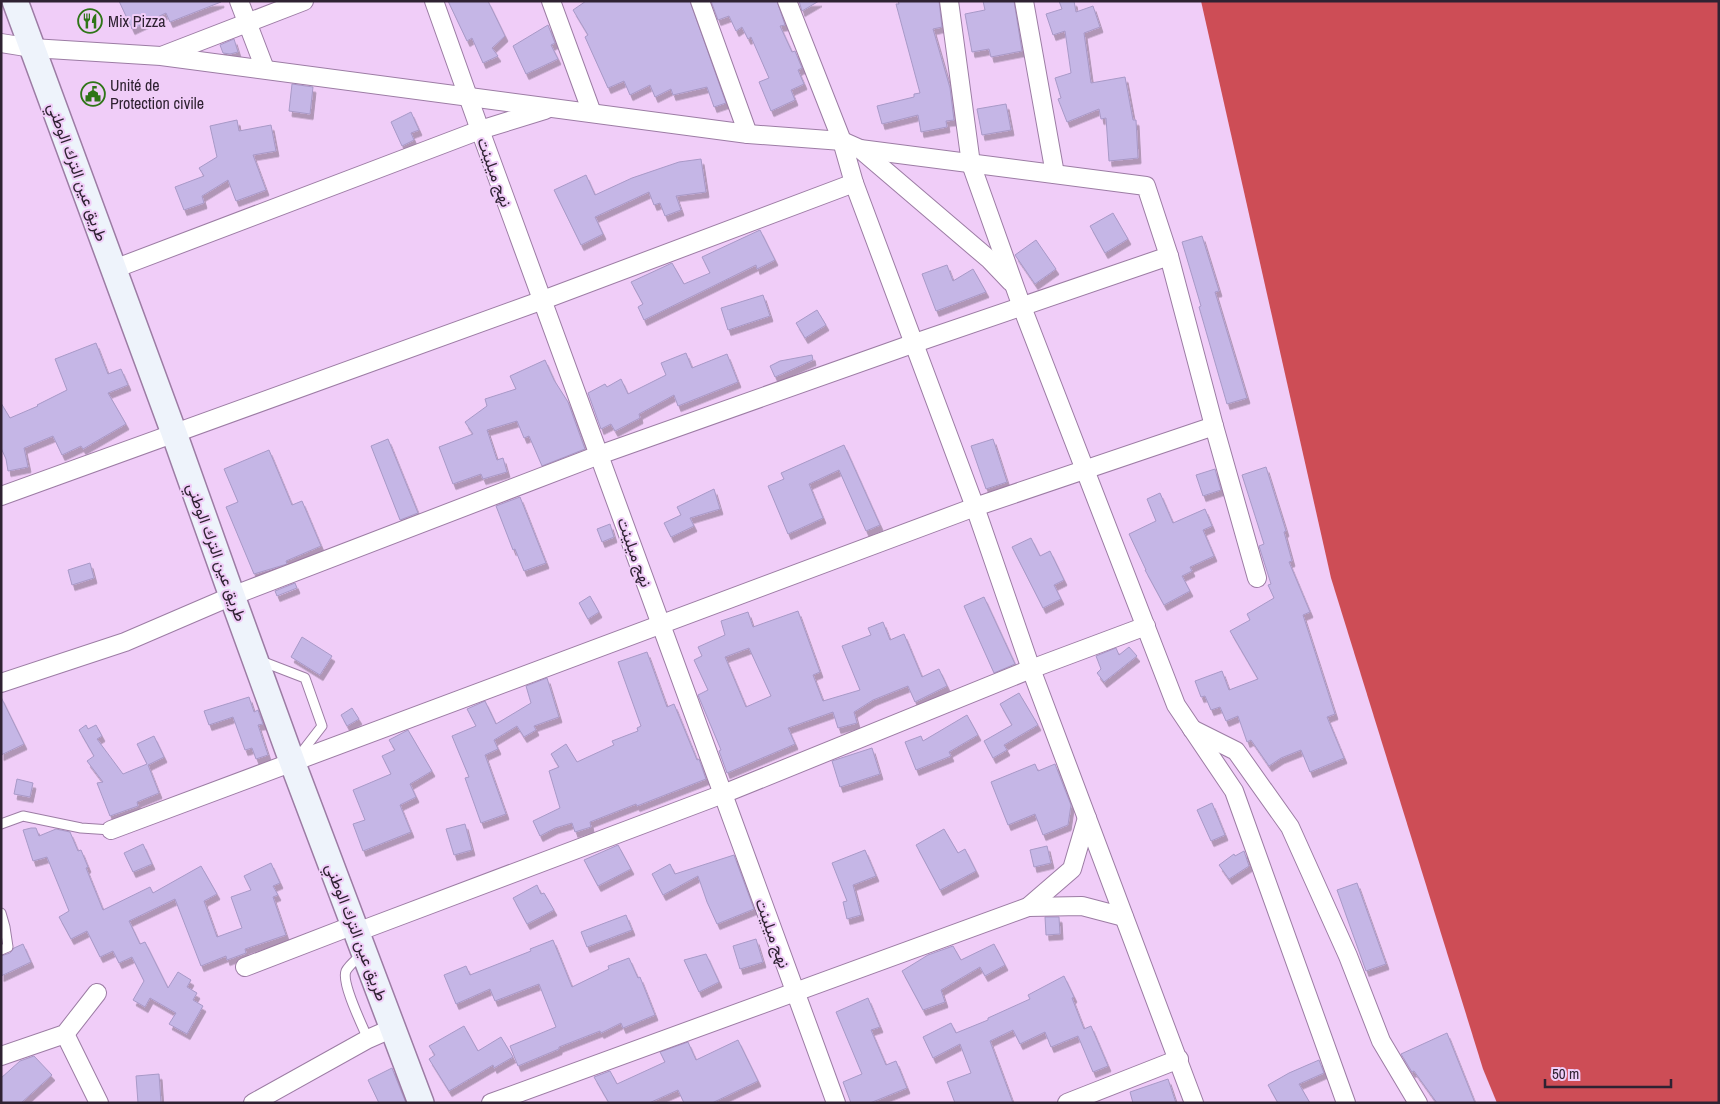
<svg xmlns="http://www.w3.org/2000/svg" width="1720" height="1104" font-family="'Archivo Narrow',Vazirmatn,sans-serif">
	<defs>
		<filter id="shadow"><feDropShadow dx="3" dy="5.5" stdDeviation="0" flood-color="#0004"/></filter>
	</defs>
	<rect width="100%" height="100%" fill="#f0cdf8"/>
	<polygon fill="#cd4d56" points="1201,1 1719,1 1719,1103 1497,1103 1483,1069 1331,578"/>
	<g fill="#c5b6e6" stroke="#a899c7" fill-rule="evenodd" filter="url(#shadow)">
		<polygon points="119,1 221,1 221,2 170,22 166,13 132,29"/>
		<polygon points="448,1 488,1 505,36 492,48 498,56 483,63 472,38 467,41"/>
		<polygon points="586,1 690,1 726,103 714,107 707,87 673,95 671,89 655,97 650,85 630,95 624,81 608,88 585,37 588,35 573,10"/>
		<polygon points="711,1 777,1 785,25 780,26 792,52 795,51 802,68 798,70 804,84 791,90 795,100 771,111 759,82 769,78 751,37 748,39 742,27 736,31 729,16 718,20"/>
		<polygon points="799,1 819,1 802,11"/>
		<polygon points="898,1 939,1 942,27 933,29 950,88 954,120 946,121 947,127 921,132 918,115 882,124 877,106 914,97 914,94 920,93 896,4 899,4"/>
		<polygon points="983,1 1014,1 1022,51 991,57 989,49 972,52 965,14 985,10"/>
		<polygon points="1059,1 1074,1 1076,12 1093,6 1100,27 1084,33 1091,83 1125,77 1133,120 1136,120 1138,158 1109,161 1106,118 1101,119 1099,109 1067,122 1058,99 1061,98 1055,78 1071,73 1065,31 1053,35 1046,14 1062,9"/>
		<polygon points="548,25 555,43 551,45 558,59 526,74 513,46"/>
		<polygon points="234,39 238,52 230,54 223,53 220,45"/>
		<polygon points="292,84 313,87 310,114 289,111"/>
		<polygon points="1006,104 1011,130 982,135 977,109"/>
		<polygon points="411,112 419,130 411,133 414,140 402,146 391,122"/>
		<polygon points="237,120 239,131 271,125 276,151 253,155 266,190 236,201 228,180 202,196 204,203 184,210 175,187 204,176 199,168 217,157 210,126"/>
		<polygon points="701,159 706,192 676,196 681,210 665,216 660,203 654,205 649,192 595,217 603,234 581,245 554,190 586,175 595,195 632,178 679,162"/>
		<polygon points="1113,213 1128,239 1105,253 1090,226"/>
		<polygon points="760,230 775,260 757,269 756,265 644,320 638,307 643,304 631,282 672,263 684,284 710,273 702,257"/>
		<polygon points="1202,236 1219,291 1215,292 1247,398 1227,404 1199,307 1201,306 1182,242"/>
		<polygon points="1036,240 1056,269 1035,284 1015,255"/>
		<polygon points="947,265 953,281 973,269 986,292 936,311 922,274"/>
		<polygon points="763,295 770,316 728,330 721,308"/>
		<polygon points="817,310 826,325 805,338 796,323"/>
		<polygon points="96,343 108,374 121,369 128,385 108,393 126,424 83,449 81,446 62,455 53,436 24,448 28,467 8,471 6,459 1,448 1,403 10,418 38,406 37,405 67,390 55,359"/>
		<polygon points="686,353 692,368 727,354 738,382 678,406 674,395 639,414 640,418 615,431 611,424 601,429 588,393 605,384 607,387 621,379 628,394 666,375 661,363"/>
		<polygon points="812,355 813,360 775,377 770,366 780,361"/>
		<polygon points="545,360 554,380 568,402 585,449 542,466 529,436 524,438 517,421 487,430 497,460 503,458 507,472 483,479 481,474 453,484 439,447 473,434 465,422 487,406 485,399 516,389 510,376"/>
		<polygon points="388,439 418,513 400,520 371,446"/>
		<polygon points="993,439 1007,482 986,489 971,446"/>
		<polygon points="844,445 880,525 866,531 839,470 809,484 823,518 788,534 768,486 784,479 781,473"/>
		<polygon points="269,450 292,505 302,501 321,546 286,561 287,564 254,574 226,507 238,502 224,469"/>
		<polygon points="1266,467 1286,531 1284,532 1292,561 1289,562 1310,612 1303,615 1335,714 1327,717 1344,758 1310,772 1301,750 1281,758 1269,766 1251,740 1247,742 1238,716 1226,721 1220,707 1211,710 1205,696 1201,697 1195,681 1222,671 1229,690 1258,679 1230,631 1250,620 1247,614 1274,598 1268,585 1271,584 1259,546 1264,544 1242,475"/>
		<polygon points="1215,469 1221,490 1203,496 1196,475"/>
		<polygon points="714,489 720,509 690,518 694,526 671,537 664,523 681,515 677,507"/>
		<polygon points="1160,493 1173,523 1205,509 1212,526 1203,530 1214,556 1190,567 1192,571 1182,576 1190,591 1164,605 1145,570 1146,570 1129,534 1156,521 1147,499"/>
		<polygon points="520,497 546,563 524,571 515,549 513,550 496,506"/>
		<polygon points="610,524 614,537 602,542 597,529"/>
		<polygon points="1031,538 1040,556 1050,551 1064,580 1054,585 1061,599 1043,608 1012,547"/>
		<polygon points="90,563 94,578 72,585 68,570"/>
		<polygon points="295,583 297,588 277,596 275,591"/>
		<polygon points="590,596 599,612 588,619 579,603"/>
		<polygon points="984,597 1015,664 994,673 964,606"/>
		<path d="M798,611L820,672L813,675L823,701L860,690L842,646L871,635L868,628L883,622L890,640L904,634L922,677L939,669L947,686L915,702L908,686L873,700L854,712L857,723L838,728L833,712L788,728L795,744L727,773L719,751L721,750L698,695L708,690L694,660L702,656L698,647L725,635L721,621L748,612L753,627ZM749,648L771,696L746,707L725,657Z"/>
		<polygon points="302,637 332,656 320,675 291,657"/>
		<polygon points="1129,647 1137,656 1104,682 1097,673 1101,669 1096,656 1116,648 1119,655"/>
		<polygon points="647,652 667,707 674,704 697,760 699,759 706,779 637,806 636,804 590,822 591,827 575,832 572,823 555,828 540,836 533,821 560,808 549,771 559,767 551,754 566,744 577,762 614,745 612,741 638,731 637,728 641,726 618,662"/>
		<polygon points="547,678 559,717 534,726 536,730 524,737 517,726 494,740 498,749 485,755 506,814 481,823 465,778 469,777 452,736 476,726 467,709 485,701 496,724 531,703 526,686"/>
		<polygon points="1019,693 1038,725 1004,745 1007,750 993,758 984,741 1012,725 1000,704"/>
		<polygon points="1,697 24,744 1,755"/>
		<polygon points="249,697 254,712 258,710 263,724 258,725 268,755 256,759 252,748 245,750 233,717 209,725 204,711"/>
		<polygon points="352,708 359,719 347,726 341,715"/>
		<polygon points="967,715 978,735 949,752 951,756 916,770 905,742 921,736 923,741"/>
		<polygon points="86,725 88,729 96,725 102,736 97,739 123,774 147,764 137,744 154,736 164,757 148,765 159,793 137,802 138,806 110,816 97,783 103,782 87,761 94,756 79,730"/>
		<polygon points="408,730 432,771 410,784 416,797 400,805 411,832 363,851 353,824 365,820 353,790 391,774 382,756 395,750 389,740"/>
		<polygon points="872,748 880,774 840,787 832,761"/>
		<polygon points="1035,764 1038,771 1055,764 1071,805 1068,825 1043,835 1035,814 1008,825 991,782"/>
		<polygon points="17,779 33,783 30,797 14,794"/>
		<polygon points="1212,803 1225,835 1211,841 1197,810"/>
		<polygon points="465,824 472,850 454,855 446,829"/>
		<polygon points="31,828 36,828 39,836 56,829 70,832 78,851 81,850 88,867 86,868 103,910 150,887 153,893 201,866 217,894 204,901 217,937 242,928 231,897 251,890 244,876 271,863 280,883 273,886 278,895 273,897 286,935 245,949 246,953 227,960 226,956 201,966 175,899 129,921 140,944 145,942 168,988 178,972 191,980 187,987 197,993 193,1000 203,1006 187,1034 169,1024 176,1013 150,998 145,1007 133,1000 144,981 132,957 119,963 113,951 100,957 87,931 71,939 59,917 69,911 47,857 33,861 23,830"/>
		<polygon points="944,829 958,853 965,849 976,871 940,890 916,845"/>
		<polygon points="143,844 152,864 133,872 124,853"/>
		<polygon points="618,845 631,869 598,886 584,860"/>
		<polygon points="1047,846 1051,863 1034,867 1030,850"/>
		<polygon points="865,850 876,876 853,885 861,915 847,919 843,902 847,901 832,863"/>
		<polygon points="1244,851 1249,866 1229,879 1219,865 1234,854 1235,856"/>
		<polygon points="734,855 754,909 717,924 707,902 698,876 663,895 652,874 670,864 675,874"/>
		<polygon points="1357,883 1386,964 1366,971 1337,890"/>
		<polygon points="537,885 541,894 544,893 554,910 527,924 513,898"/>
		<polygon points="626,915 632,930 587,947 581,932"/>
		<polygon points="1045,917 1059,917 1060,934 1046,935"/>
		<polygon points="756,939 763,962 740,969 733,946"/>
		<polygon points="553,940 572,987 609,969 608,966 629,958 638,978 640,977 655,1015 623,1028 621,1023 601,1033 600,1031 559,1047 559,1049 518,1066 510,1046 556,1027 539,984 495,1001 490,989 456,1004 444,975 466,966 470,975 531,951 530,949"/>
		<polygon points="23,944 31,962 1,976 1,956 10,953 14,948"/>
		<polygon points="994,944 1005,965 985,976 980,967 941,990 945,1002 923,1010 902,971 928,955 953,946 961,960"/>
		<polygon points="706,954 719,982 699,992 684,960"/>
		<polygon points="1064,976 1074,997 1072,998 1084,1029 1091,1026 1108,1066 1093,1072 1078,1036 1051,1047 1045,1032 1020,1044 1013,1030 990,1041 1013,1103 955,1103 947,1082 971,1073 960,1044 933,1058 923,1037 951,1023 956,1033 988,1020 988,1018 1030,999 1028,995"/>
		<polygon points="868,998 880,1027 871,1030 886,1065 896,1061 907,1088 870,1103 851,1103 843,1082 862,1074 836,1012"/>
		<polygon points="464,1026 478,1051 501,1037 513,1057 494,1068 493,1065 449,1091 429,1059 435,1055 429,1046"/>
		<polygon points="1447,1033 1475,1103 1437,1103 1414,1071 1412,1072 1401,1054"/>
		<polygon points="738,1040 758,1081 712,1103 684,1103 678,1090 649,1103 609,1103 594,1077 610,1071 617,1084 665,1062 660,1052 688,1042 696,1060"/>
		<polygon points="34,1056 52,1075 21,1103 1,1103 1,1078 20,1061"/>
		<polygon points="1319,1060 1324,1073 1299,1084 1310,1103 1278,1103 1268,1085 1289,1073"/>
		<polygon points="392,1068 406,1103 379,1103 368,1080"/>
		<polygon points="159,1074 161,1103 138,1103 136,1076"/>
		<polygon points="1168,1079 1176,1103 1133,1103 1130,1092"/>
	</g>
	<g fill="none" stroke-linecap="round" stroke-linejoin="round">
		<g stroke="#9c7ca4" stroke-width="11">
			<g id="service">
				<polyline points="261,661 305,678 322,726 298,757"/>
				<polyline points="1,824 23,816 81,828 111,830"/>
				<polyline points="1,913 5,927 8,947 1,950"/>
				<path d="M362,954C357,959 349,965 346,971C341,983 363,1027 368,1039"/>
			</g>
		</g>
		<g stroke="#9c7ca4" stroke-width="20">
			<g id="minor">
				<polyline points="239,1 265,69"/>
				<polyline points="434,1 480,130 836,1103"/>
				<polyline points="551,1 592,113"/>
				<polyline points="700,1 748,134"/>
				<polyline points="787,1 842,141 854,183 975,507 1031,669 1194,1103"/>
				<polyline points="949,1 971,164 1022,307 1176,705 1234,791 1346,1103"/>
				<polyline points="1024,1 1055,174"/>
				<polyline points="1,43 32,48 161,56 748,134 842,141 860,149 1146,186 1169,256 1214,426 1257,578"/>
				<polyline points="164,55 304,1"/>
				<polyline points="860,149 990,260 1011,282"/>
				<polyline points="114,269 480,130 545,110"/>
				<polyline points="1,496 543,300 854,183"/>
				<polyline points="1,683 125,642 232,596 599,455 915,343 1169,256"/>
				<polyline points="1192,729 1236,751 1290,827 1348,956 1381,1041 1418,1103"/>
				<polyline points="111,830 975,507 1214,426"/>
				<polyline points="1028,907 1082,906 1124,917"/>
				<polyline points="357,932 723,794 1031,669 1146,626"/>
				<polyline points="245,967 354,925"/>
				<polyline points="65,1034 99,1103"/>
				<polyline points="1,1056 65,1034 97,993"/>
				<polyline points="253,1103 368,1039 393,1028"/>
				<polyline points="491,1103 1028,907 1072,869 1087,818"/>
				<polyline points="1067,1103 1179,1059"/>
			</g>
		</g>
		<g stroke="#9c7ca4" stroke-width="28">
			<polyline id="secondary" points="15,1 174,433 232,596 293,764 421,1103"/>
		</g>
		<use href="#service" stroke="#fff" stroke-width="9"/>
		<use href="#minor" stroke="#fff" stroke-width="18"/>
		<use href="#secondary" stroke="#eef3fb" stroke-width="25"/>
	</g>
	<defs>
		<g id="restaurant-ring" transform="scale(1.25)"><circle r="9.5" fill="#f0cdf8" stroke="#2e7517" stroke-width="1.5"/><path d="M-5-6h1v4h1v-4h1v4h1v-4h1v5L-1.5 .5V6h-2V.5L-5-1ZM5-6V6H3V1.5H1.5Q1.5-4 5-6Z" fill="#2e7517"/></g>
		<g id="civic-ring" transform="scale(1.25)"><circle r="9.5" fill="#f0cdf8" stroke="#2e7517" stroke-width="1.5"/><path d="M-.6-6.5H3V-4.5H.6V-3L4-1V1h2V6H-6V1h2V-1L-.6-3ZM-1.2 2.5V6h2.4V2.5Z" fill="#2e7517"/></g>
	</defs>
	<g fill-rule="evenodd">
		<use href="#restaurant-ring" x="90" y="21"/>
		<use href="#civic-ring" x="93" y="94"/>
	</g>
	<g text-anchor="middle" stroke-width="4" stroke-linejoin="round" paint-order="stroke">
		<g font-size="16" fill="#2f2232" stroke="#f0cdf8" text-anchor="start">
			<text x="108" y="27">Mix Pizza</text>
			<text x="110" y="91">Unité de<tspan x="110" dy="18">Protection civile</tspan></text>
		</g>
		<g font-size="16" fill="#2f2232" stroke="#f0cdf8">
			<text transform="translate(78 172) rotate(70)" y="6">طريق عين الترك الوطني</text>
			<text transform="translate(495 172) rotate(70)" y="6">نهج ميلينت</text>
			<text transform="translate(217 552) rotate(70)" y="6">طريق عين الترك الوطني</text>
			<text transform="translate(635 552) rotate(70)" y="6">نهج ميلينت</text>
			<text transform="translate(357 932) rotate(69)" y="6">طريق عين الترك الوطني</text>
			<text transform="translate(773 933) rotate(70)" y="6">نهج ميلينت</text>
		</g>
	</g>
	<rect width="1720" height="1104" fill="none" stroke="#2f2232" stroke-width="5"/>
	<path d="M1545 1079v8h126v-8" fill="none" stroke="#2f2232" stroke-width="2.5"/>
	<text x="1552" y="1079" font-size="15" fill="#2f2232" stroke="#f0cdf8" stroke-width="4" paint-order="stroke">50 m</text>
</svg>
